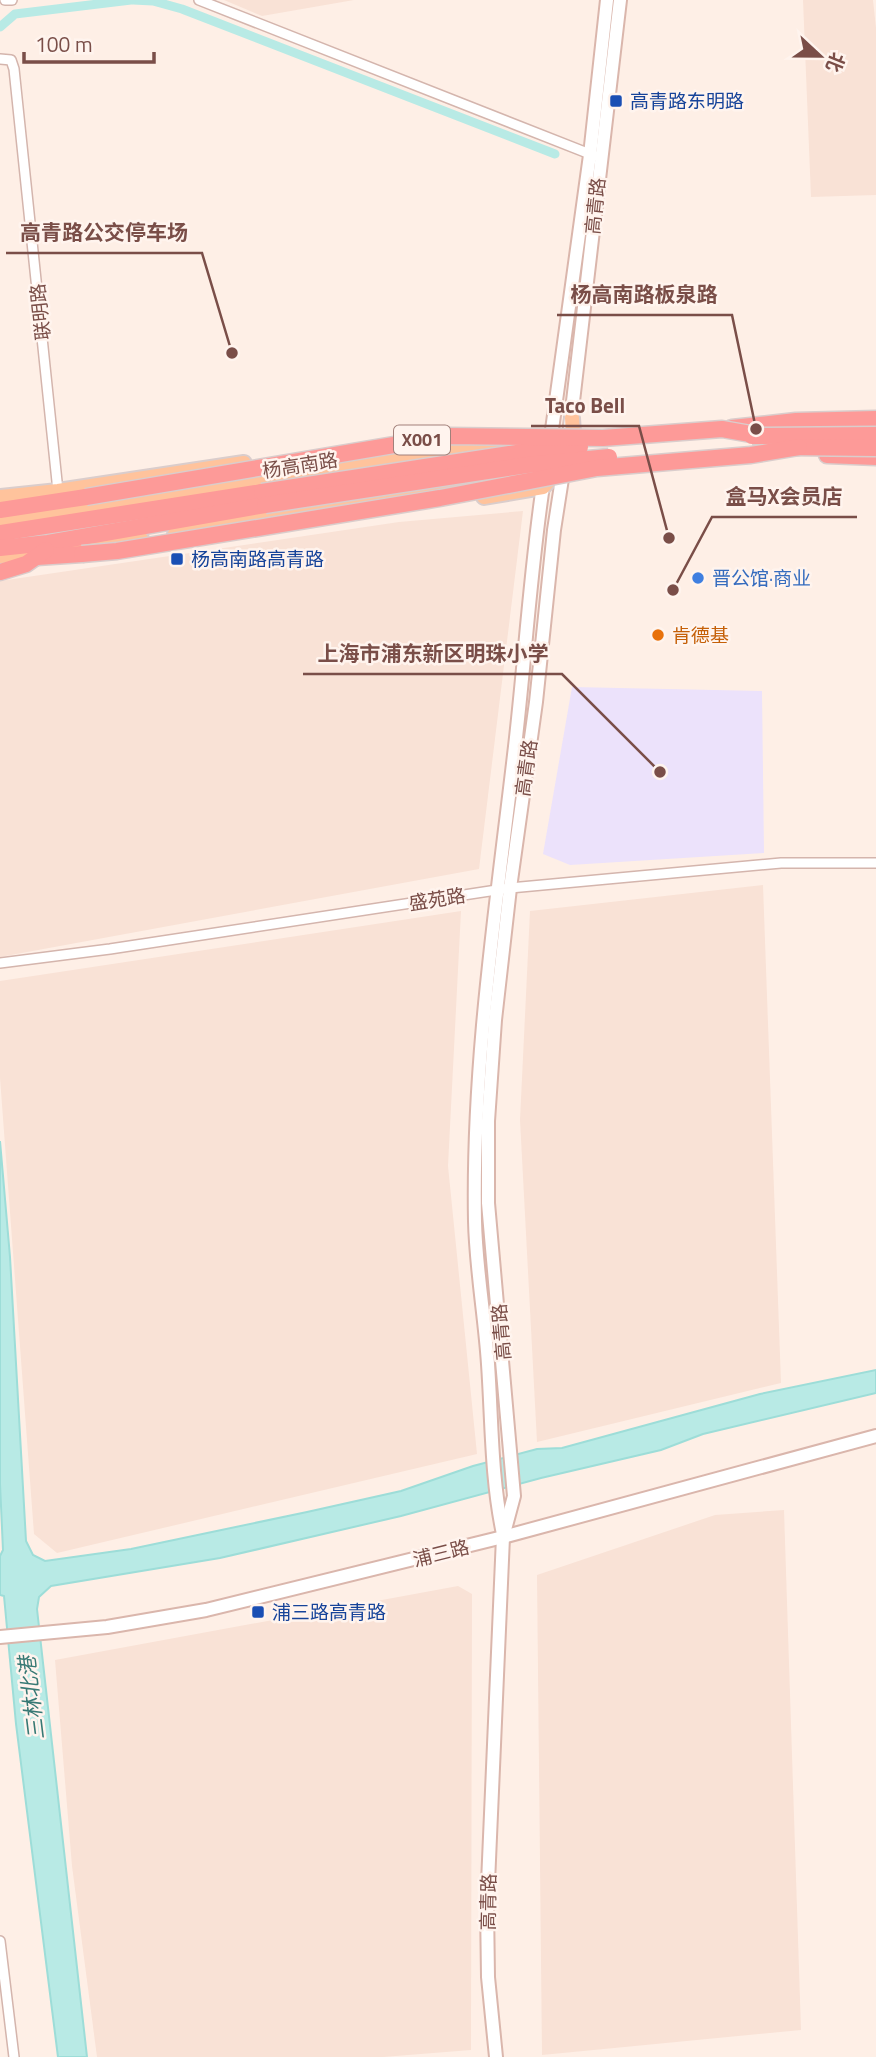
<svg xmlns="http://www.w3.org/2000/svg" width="876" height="2057" font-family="'Titillium Web','Noto Sans SC',sans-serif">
	<rect width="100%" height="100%" fill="#feefe6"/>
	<g fill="#f9e2d6">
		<polygon points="224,0 354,0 262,16"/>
		<polygon points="803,0 873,0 876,28 876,195 811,197"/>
		<polygon points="523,511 479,869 0,957 0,581 399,522"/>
		<polygon points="763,885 781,1383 537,1442 520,1120 530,911"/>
		<polygon points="461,911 448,1166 477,1454 57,1553 34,1534 0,1078 0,981"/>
		<polygon points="784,1510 801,2030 542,2055 537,1575 715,1515"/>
		<polygon points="458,1586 472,1594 471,2050 383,2057 97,2057 72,1866 55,1660"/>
	</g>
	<polygon fill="#ece2fb" points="572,687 762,691 764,853 570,865 543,854"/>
	<polygon fill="#b8eae5" stroke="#9dddd8" stroke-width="2" points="0,1141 10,1257 26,1541 33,1555 45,1561 131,1549 307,1512 401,1491 473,1466 537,1449 562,1448 760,1394 876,1370 876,1393 703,1434 661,1450 541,1478 401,1516 220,1558 51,1586 39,1597 37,1609 87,2057 58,2057 16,1724 4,1596 0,1595 0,1556 3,1550 0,1484"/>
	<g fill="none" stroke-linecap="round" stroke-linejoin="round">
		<g stroke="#b8eae5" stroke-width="9">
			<polyline points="133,0 153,1 182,9 555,154"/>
			<polyline points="0,27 15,14 131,0"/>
		</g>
		<g stroke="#d4b5ad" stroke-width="12">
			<g id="street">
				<polyline points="5,0 12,0"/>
				<polyline points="199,0 595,156"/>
				<polyline points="0,59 11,60 14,69 58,491"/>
				<polyline points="0,963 110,949 510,888 781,863 876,863"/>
				<polyline points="0,1941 14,2057"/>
			</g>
		</g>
		<g stroke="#dab6ac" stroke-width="16">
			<g id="secondary">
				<polyline points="570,427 620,0"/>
				<polyline points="550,444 590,155 607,0"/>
				<path d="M503,1534C491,1477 492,1422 488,1364C485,1317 476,1269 475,1221C472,1065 496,909 514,755C525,663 530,570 544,479"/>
				<polyline points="0,1637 107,1627 206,1610 503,1537 876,1436"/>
				<polyline points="496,2057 488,1977 487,1906 503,1537 514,1496 488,1203 488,1121 495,1020 510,888 536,702 554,530 564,466"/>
			</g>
		</g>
		<g stroke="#dacdcc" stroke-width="18">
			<g id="primary">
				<polyline points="572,418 573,434 583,440"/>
				<polyline points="0,497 58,491 244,463"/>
				<polyline points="484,497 543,487 555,474"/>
				<polyline points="0,523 444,450 524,445"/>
				<polyline points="175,534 500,479"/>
				<polyline points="71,546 141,539"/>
				<polyline points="0,556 30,552"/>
			</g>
		</g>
		<g stroke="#dacdcc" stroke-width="19">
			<g id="highway">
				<polyline points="732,428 796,421 876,419"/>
				<polyline points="827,455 876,457"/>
				<polyline points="0,510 86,497"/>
				<polyline points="0,533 262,492"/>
				<polyline points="0,548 48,543 265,505"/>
				<polyline points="37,557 82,554"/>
				<polyline points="0,572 26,564 46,550"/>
			</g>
		</g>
		<use href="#street" stroke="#fff" stroke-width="9"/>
		<use href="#secondary" stroke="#fff" stroke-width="12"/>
		<use href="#primary" stroke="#ffc39c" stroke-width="14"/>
		<use href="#highway" stroke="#fd9a98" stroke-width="16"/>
		<g stroke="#dacdcc" stroke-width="19" stroke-linecap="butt">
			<g id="highway-bridge">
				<polyline points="752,436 876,435"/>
				<polyline points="789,447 876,448"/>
				<polyline points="262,492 529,451 580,447"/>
				<polyline points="86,497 447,436 603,438 722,429 762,436"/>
				<polyline points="265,505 527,465 609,457"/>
				<polyline points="82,554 117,551 440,498 597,468 751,455 799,447"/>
			</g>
		</g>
		<use href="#highway-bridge" stroke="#fd9a98" stroke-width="16"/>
	</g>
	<g fill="#1a4fb4" stroke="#fff4ee" stroke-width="2.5">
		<rect x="609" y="94" width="14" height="14" rx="3.5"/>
		<rect x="170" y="552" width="14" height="14" rx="3.5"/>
		<rect x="251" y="1605" width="14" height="14" rx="3.5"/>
	</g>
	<circle fill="#3f7fe0" stroke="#fff4ee" stroke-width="2.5" cx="698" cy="578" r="7"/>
	<circle fill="#e8710a" stroke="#fff4ee" stroke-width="2.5" cx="658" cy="635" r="7"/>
	<g text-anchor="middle" stroke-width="5" stroke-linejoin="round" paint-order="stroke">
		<rect fill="#fff4ee" stroke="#a2807a" stroke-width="2" x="394" y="425.5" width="56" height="29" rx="5"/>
		<g font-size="18" font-weight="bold" fill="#7a4e48">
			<text x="422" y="446">X001</text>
		</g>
		<g font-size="19" fill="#164399" stroke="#fff4ee" text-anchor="start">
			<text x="630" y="108">高青路东明路</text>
			<text x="191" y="566">杨高南路高青路</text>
			<text x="272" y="1619">浦三路高青路</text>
		</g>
		<g font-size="19" fill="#7a4e48" stroke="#fff4ee">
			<text transform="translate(595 206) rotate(-84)" y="7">高青路</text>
			<text transform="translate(40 312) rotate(-96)" y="7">联明路</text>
			<text transform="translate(300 465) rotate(-9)" y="7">杨高南路</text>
			<text transform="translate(526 768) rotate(-82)" y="7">高青路</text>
			<text transform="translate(437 899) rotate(-9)" y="7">盛苑路</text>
			<text transform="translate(501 1332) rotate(-95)" y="7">高青路</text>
			<text transform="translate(441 1553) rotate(-14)" y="7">浦三路</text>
			<text transform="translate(488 1902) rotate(-89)" y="7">高青路</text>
		</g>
		<g font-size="19" fill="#366cbe" stroke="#fff4ee" text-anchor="start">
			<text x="712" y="585">晋公馆·商业</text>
		</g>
		<g font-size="19" fill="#c56008" stroke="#fff4ee" text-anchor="start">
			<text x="672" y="642">肯德基</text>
		</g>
		<g font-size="21" font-style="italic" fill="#377974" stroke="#fff4ee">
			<text transform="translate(32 1698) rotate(-97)" y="7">三林北港</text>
		</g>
	</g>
	<path fill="none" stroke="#7a4e48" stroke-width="2.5" d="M232 353L202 253H6M756 429L732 315H557M669 538L639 426H531M673 590L712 517H857M660 772L562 674H303"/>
	<g fill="#7a4e48" stroke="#fff4ee" stroke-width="2.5">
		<circle cx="232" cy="353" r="7"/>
		<circle cx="756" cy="429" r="7"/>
		<circle cx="669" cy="538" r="7"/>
		<circle cx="673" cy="590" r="7"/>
		<circle cx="660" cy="772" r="7"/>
	</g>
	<g font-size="21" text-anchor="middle" font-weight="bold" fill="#7a4e48" stroke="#fff4ee" stroke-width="5" stroke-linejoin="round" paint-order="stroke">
		<text x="104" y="240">高青路公交停车场</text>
		<text x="644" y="302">杨高南路板泉路</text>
		<text x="585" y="413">Taco Bell</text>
		<text x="784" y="504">盒马X会员店</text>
		<text x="433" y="661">上海市浦东新区明珠小学</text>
	</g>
	<g transform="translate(820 56) rotate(112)" stroke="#fff4ee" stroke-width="5" paint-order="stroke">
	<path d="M0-5L12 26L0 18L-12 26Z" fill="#7a4e48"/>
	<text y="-10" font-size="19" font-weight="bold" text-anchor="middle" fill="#7a4e48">北</text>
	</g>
	<path d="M24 52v10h130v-10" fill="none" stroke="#7a4e48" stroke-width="3.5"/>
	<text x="35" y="52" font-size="21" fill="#7a4e48" stroke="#fff4ee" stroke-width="5" paint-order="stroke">100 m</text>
</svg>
